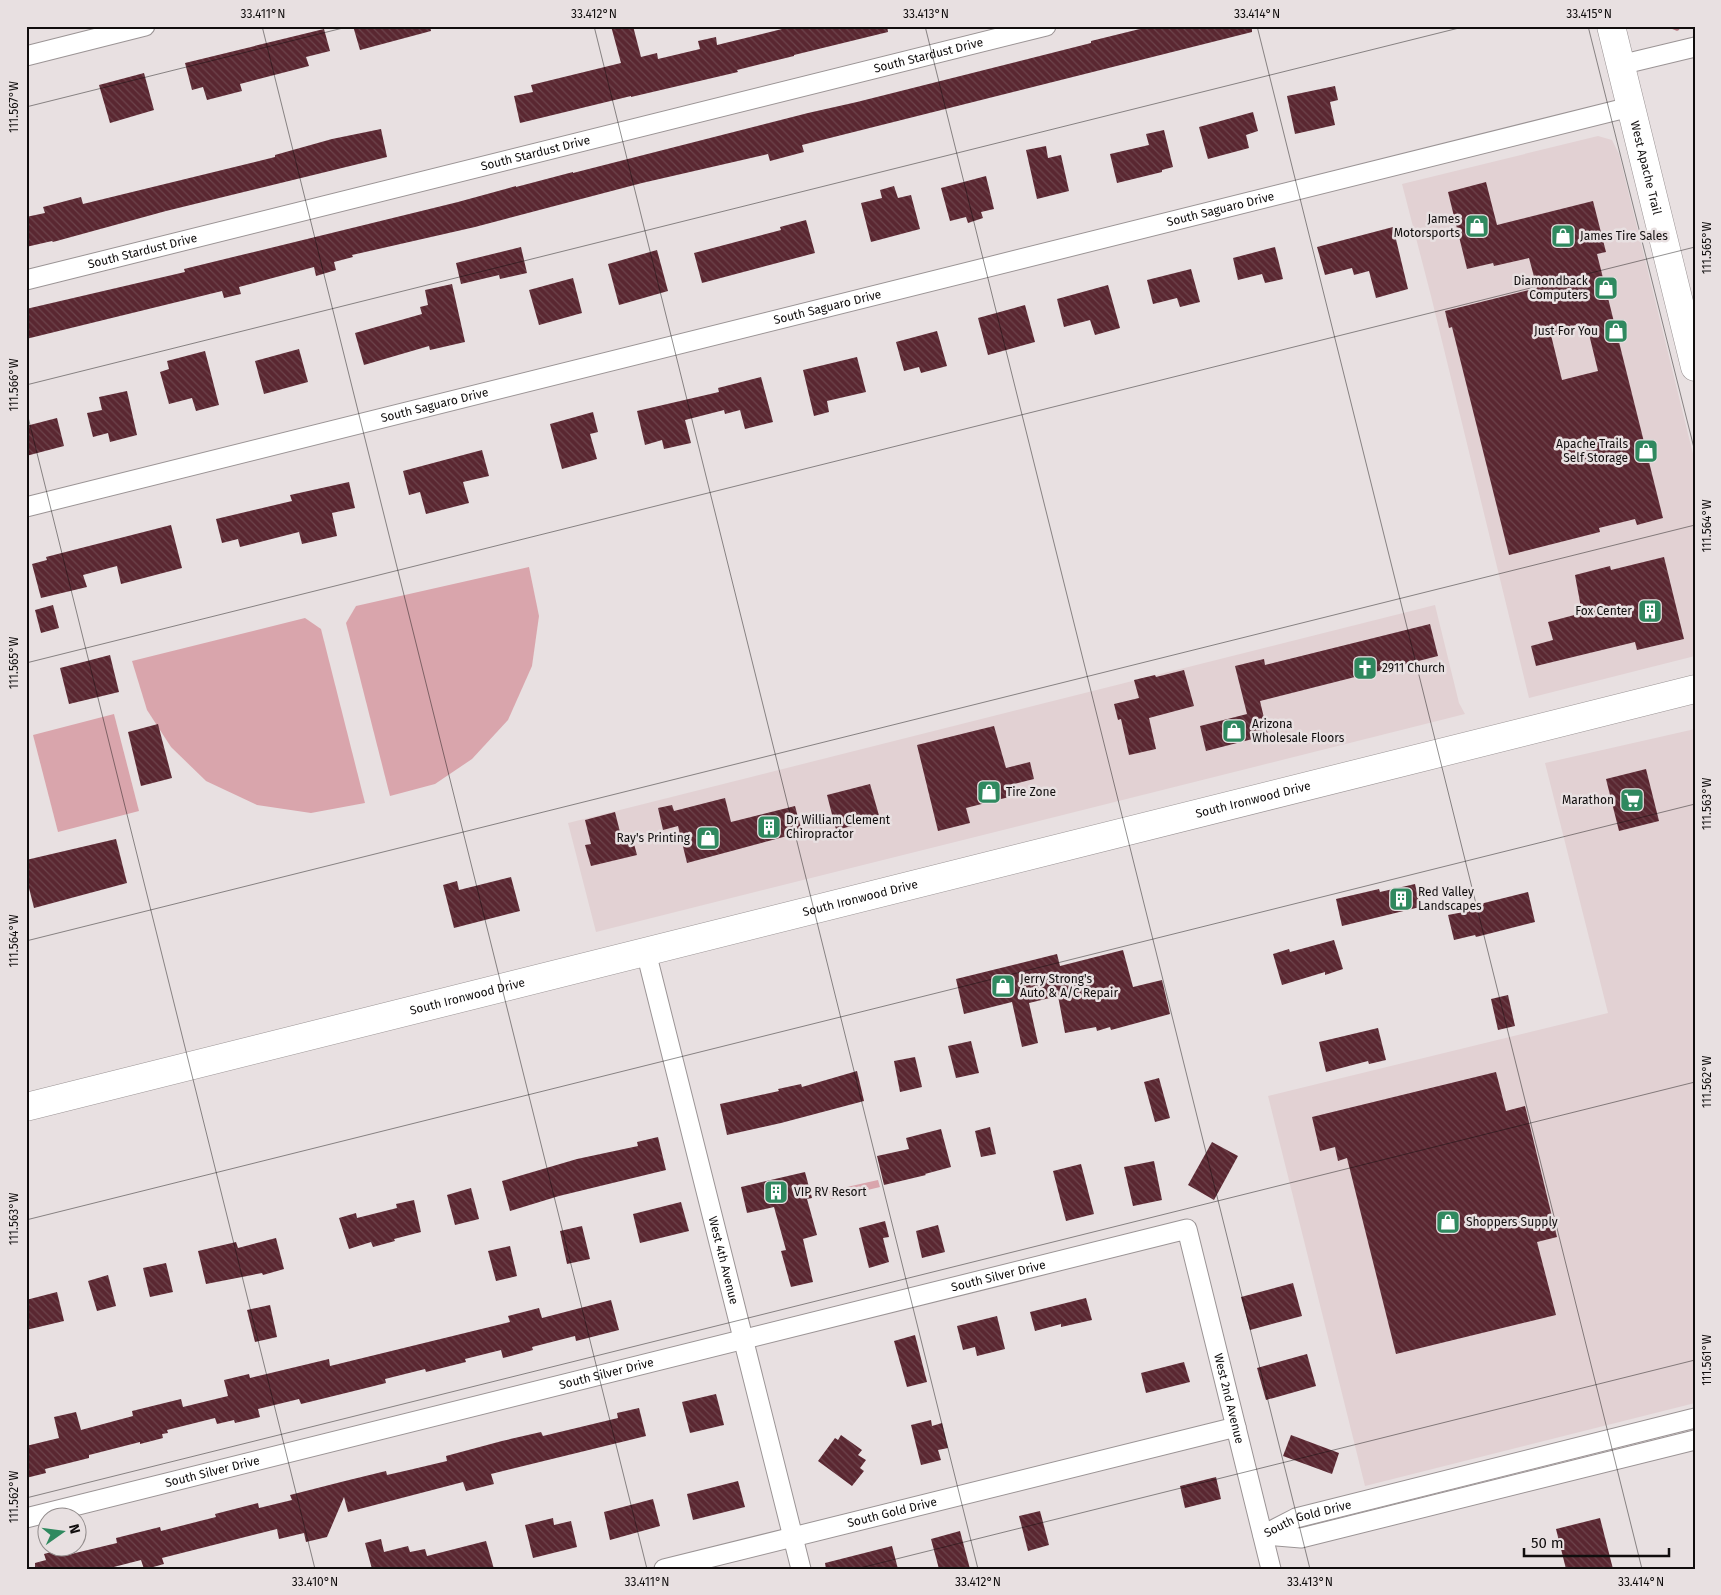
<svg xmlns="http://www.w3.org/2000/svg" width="1721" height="1595" font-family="'Fira Sans',sans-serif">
	<defs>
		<pattern id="building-back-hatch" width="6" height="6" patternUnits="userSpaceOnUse" patternTransform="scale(1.25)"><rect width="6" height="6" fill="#5a2731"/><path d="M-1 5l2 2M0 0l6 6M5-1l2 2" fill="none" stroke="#6d444c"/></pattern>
	</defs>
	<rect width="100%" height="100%" fill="#e8e0e1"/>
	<g fill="#e2d1d3">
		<polygon points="1598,136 1612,140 1619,154 1695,462 1695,656 1529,698 1431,296 1402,184"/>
		<polygon points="1435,605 1459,703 1465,714 596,932 568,823"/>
		<polygon points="1695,729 1695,1403 1365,1486 1268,1096 1608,1013 1545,763"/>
	</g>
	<g fill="#d9a5ac">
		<polygon points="529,567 539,616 532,666 508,720 472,759 435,784 390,796 346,623 356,606"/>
		<polygon points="305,618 321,629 365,803 311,813 257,805 206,781 171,747 147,710 132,661"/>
		<polygon points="114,714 139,811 58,832 33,735"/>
		<polygon points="878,1180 880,1187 831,1199 829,1191"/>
	</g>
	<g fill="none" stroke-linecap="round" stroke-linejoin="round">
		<polyline stroke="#b47881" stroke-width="5.5" points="1672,26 1677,28"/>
	</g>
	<g fill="url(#building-back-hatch)" fill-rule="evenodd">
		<polygon points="353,26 430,26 431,31 360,50"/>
		<polygon points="611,26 633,26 641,57 657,53 658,59 700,49 698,41 716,37 717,45 794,26 887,26 888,32 794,55 794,56 737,70 738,72 631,97 631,96 520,123 514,96 533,92 531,85 621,63"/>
		<polygon points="1152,26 1252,26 1252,32 802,145 804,152 770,161 768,154 642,183 475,227 352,255 353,257 334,262 336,270 316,276 314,267 239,287 241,294 224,298 222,291 26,339 26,309 185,272 184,269 458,202 516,186 516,187 573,172 573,173 808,113 857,102 1091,43 1091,41"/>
		<polygon points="324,29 330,51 306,57 309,66 240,84 242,91 207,100 203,87 192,90 185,63"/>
		<polygon points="144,73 154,110 110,123 99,85"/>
		<polygon points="1335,86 1338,100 1330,102 1335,125 1295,134 1287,96"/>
		<polygon points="1253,112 1258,131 1246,135 1249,148 1208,159 1199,127"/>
		<polygon points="381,129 387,157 166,211 53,242 52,241 26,247 26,217 45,213 43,207 81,197 83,204 275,157 275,155 332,139"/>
		<polygon points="1164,130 1173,167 1162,170 1162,172 1117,183 1110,154 1149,145 1146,134"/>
		<polygon points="1046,146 1048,158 1061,155 1069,191 1037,199 1026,150"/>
		<polygon points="986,176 994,209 981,212 983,218 968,223 966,217 950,221 941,188"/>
		<path d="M1486,182L1497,225L1593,201L1606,252L1597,254L1663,518L1637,525L1635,519L1599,528L1600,532L1509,555L1452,327L1449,328L1445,311L1537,288L1529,258L1494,266L1493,263L1467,269L1448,192ZM1587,326L1598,371L1562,380L1551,335Z"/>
		<polygon points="894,186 898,198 911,195 920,229 871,242 861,203 882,198 880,190"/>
		<polygon points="806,220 815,253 702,283 694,253 781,230 780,227"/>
		<polygon points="1393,227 1408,289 1376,298 1369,271 1354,275 1352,268 1325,275 1317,247"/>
		<polygon points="521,247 527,273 500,279 499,275 461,284 456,263"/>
		<polygon points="1275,247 1283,279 1265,283 1262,274 1238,280 1233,258"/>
		<polygon points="657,250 668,291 619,305 608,264"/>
		<polygon points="1191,269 1200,302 1180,307 1177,298 1153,304 1147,280"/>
		<polygon points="573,278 582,313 539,325 529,290"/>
		<polygon points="452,284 465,342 430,350 429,346 364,365 355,333 422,314 420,307 428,305 425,290"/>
		<polygon points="1108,285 1120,328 1095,335 1090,320 1064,327 1057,299"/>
		<polygon points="1025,305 1035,342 988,355 978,318"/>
		<polygon points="937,331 947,366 921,373 919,367 904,371 896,342"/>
		<polygon points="299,349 308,382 264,394 255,361"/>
		<polygon points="205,351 219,405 196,411 192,398 169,404 160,372 169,369 167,361"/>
		<polygon points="857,357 866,392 827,401 829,412 814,416 803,370"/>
		<polygon points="761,377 773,422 745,429 740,410 725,414 724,410 685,420 691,443 664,449 662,440 645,445 637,411 719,392 718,388"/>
		<polygon points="127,391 137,435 110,442 108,433 93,437 87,413 102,410 99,397"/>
		<polygon points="593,412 598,432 590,434 597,459 562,469 550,424"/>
		<polygon points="57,418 64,446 26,456 26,426"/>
		<polygon points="482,450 489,476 463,482 469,503 426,514 420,492 409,495 403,471"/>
		<polygon points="349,482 355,508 332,513 337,536 302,544 299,532 240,547 238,539 222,543 216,519 292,501 290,495"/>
		<polygon points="171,525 182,568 121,584 117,566 83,575 87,587 41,598 32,564 47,560 46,557"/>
		<polygon points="1664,557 1684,639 1637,650 1635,642 1536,666 1531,646 1553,640 1548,622 1582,613 1575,575 1610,566 1611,570"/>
		<polygon points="53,605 59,628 41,633 35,610"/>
		<polygon points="1430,624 1438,656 1260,701 1268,735 1206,751 1200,726 1247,714 1235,666 1264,659 1265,665"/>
		<polygon points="110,655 119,692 69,704 60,668"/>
		<polygon points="1184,670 1194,706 1149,718 1156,749 1129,755 1121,719 1118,720 1114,704 1139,698 1134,680 1155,675 1156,677"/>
		<polygon points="158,724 172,778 141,786 128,732"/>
		<polygon points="994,726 1006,768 1030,762 1034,779 1006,786 1009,797 966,808 970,823 938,831 917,745"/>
		<polygon points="1646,769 1659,821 1619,831 1606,779"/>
		<polygon points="870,784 880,819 836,830 827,795"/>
		<polygon points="725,798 731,822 795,806 802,832 687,863 678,826 663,830 658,808 672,805 674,811"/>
		<polygon points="615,812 621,836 631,833 637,855 591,866 585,845 591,844 585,820"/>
		<polygon points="116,839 127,883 34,908 26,876 26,860"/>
		<polygon points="511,877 520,911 454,928 443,885 457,881 459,890"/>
		<polygon points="1415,884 1420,907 1342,926 1336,899 1379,889 1380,892"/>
		<polygon points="1528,892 1535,922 1476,937 1475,935 1454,940 1448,915 1469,911 1468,907"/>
		<polygon points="1334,940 1343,969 1325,975 1325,972 1282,985 1273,954 1289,949 1290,952"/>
		<polygon points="1123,950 1133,987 1162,980 1170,1014 1111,1030 1110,1027 1097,1031 1096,1027 1065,1033 1058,996 1029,1003 1038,1043 1022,1047 1012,1002 964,1014 956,979 1057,954 1060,966"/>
		<polygon points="1508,995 1515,1026 1498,1030 1491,999"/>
		<polygon points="1378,1028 1386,1060 1369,1064 1368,1061 1326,1072 1319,1042"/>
		<polygon points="971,1041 979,1073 956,1078 948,1046"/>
		<polygon points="915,1057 922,1087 900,1092 894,1061"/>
		<polygon points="857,1071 864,1101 781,1123 727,1135 720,1104 779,1091 778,1089 801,1084 802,1087"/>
		<polygon points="1496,1072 1506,1111 1525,1106 1557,1237 1537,1242 1556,1315 1396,1354 1347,1158 1338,1161 1335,1147 1320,1151 1312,1117"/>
		<polygon points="1159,1078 1170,1118 1155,1122 1144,1082"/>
		<polygon points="990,1127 996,1154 981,1157 975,1131"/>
		<polygon points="941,1129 951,1167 925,1174 926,1175 884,1185 877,1156 909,1149 906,1138"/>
		<polygon points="658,1137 666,1170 559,1196 510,1211 502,1181 577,1159 638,1146 637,1142"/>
		<polygon points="1212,1142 1238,1156 1214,1200 1188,1185"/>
		<polygon points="1154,1161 1162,1200 1133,1206 1124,1167"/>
		<polygon points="1081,1164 1094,1214 1066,1221 1053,1171"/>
		<polygon points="805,1172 812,1198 807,1199 817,1235 803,1239 813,1282 791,1287 781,1251 786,1250 774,1207 747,1213 741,1187"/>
		<polygon points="471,1188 479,1219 455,1225 447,1195"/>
		<polygon points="414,1200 421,1232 394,1239 395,1241 373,1247 371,1242 349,1249 339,1218 356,1213 357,1218 397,1208 396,1204"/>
		<polygon points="681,1202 689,1231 640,1243 633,1214"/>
		<polygon points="885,1221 889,1237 883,1238 889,1262 869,1268 859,1228"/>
		<polygon points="938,1225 945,1252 922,1258 916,1231"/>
		<polygon points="582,1226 590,1259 567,1264 560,1231"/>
		<polygon points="276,1238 284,1269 263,1275 262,1273 206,1284 198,1251 236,1242 238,1248"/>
		<polygon points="510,1246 517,1276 496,1281 488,1251"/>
		<polygon points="166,1263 173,1292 150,1297 143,1268"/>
		<polygon points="108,1275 116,1306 97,1311 88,1281"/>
		<polygon points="1293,1283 1302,1316 1250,1330 1241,1297"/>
		<polygon points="57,1292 64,1321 26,1330 26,1300"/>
		<polygon points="1086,1298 1092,1320 1061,1327 1061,1324 1035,1331 1030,1312"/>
		<polygon points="611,1300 619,1330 576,1341 575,1336 532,1347 533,1350 503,1358 501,1350 465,1359 466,1362 426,1372 425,1369 385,1379 386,1383 358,1390 301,1404 299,1399 258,1409 260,1417 235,1423 234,1420 217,1424 215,1418 167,1430 168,1433 162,1434 163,1438 140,1444 140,1442 89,1455 89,1458 45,1469 46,1473 26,1478 26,1446 59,1438 54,1417 76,1412 81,1430 133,1416 132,1411 181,1399 183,1407 228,1396 224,1380 249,1374 250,1378 329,1359 330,1366 510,1322 508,1316 539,1308 542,1318"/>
		<polygon points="270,1305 277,1337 255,1342 247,1310"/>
		<polygon points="997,1316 1005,1349 977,1356 975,1347 963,1350 957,1326"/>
		<polygon points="915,1335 927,1382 907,1387 894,1341"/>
		<polygon points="1307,1354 1316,1386 1266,1400 1257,1368"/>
		<polygon points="1184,1362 1190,1382 1146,1393 1141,1373"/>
		<polygon points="716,1394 724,1425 690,1433 682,1402"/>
		<polygon points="639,1408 646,1436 491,1474 494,1484 466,1491 463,1482 348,1512 344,1497 327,1537 306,1542 304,1533 279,1539 277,1529 162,1558 164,1564 146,1569 144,1569 141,1560 106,1569 35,1569 35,1563 46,1560 44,1554 65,1548 67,1555 117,1543 116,1538 160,1527 161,1531 200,1521 216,1517 215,1514 258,1503 259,1508 292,1500 290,1495 345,1481 386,1471 387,1475 409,1470 447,1461 446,1456 502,1441 541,1432 543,1436 618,1418 617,1413"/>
		<polygon points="931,1420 932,1426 942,1423 948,1448 938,1450 941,1460 921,1465 911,1425"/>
		<polygon points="841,1435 862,1450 858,1455 866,1460 860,1468 864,1471 852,1486 818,1461 835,1438 838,1440"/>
		<polygon points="1291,1435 1339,1453 1332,1474 1283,1456"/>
		<polygon points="1216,1477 1221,1499 1185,1508 1180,1486"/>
		<polygon points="738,1481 745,1507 693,1520 687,1494"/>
		<polygon points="653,1499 660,1526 610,1540 604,1512"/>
		<polygon points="1040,1511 1049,1545 1028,1551 1019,1516"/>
		<polygon points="553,1518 554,1525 571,1521 577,1547 533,1558 525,1525"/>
		<polygon points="1600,1518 1613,1569 1566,1569 1556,1529"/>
		<polygon points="960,1531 970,1569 939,1569 931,1539"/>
		<polygon points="381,1539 384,1552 408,1546 410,1552 425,1549 427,1556 486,1541 494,1569 372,1569 365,1543"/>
		<polygon points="892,1546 898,1569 826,1569 825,1563"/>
	</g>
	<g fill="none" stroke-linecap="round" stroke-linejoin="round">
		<g stroke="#9b9495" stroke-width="21">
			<g id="minor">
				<polyline points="26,56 145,26"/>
				<polyline points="1620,65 1695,47"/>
				<path id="s1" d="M26,280L1046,26"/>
				<path id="s2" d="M26,507L1630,107"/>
				<path id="s3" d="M646,952L801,1569"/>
				<path id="s4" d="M26,1518L1187,1229L1271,1569"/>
				<path id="s5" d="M1263,1535L1296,1518L1695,1418"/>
				<polyline points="1263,1535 1301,1538 1695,1440"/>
				<path id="s6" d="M664,1569L1236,1427"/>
			</g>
		</g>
		<g stroke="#9b9495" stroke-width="29">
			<g id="primary">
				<path id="s7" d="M1611,26L1695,367"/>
				<path id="s8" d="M26,1107L1695,689"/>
			</g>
		</g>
		<use href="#minor" stroke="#fff" stroke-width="19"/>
		<use href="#primary" stroke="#fff" stroke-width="28"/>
	</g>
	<path fill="none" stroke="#100d0d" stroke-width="1" stroke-opacity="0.45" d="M262,26L647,1569M594,26L978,1569M925,26L1310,1569M1257,26L1642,1569M1588,26L1695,452M26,107L351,26M26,385L1467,26M26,409L315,1569M26,663L1695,247M26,941L1695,525M26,1220L1695,804M26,1498L1695,1082M856,1569L1695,1360"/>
	<defs>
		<g id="shop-square" transform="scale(1.25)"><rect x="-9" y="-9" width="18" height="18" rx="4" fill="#2f895f" stroke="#e8e0e1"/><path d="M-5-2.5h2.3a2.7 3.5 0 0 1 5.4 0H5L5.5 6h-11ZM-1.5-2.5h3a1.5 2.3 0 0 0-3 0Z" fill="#fff"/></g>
		<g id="building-square" transform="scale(1.25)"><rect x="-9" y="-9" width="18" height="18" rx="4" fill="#2f895f" stroke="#e8e0e1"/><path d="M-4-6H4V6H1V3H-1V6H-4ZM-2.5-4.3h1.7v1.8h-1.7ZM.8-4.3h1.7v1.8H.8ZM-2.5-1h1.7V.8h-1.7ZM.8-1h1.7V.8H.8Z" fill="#fff"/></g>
		<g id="church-square" transform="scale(1.25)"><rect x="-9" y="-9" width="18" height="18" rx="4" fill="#2f895f" stroke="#e8e0e1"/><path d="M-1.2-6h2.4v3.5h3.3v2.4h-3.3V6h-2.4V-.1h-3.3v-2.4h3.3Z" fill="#fff"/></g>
		<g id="supermarket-square" transform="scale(1.25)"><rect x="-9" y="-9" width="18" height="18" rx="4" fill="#2f895f" stroke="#e8e0e1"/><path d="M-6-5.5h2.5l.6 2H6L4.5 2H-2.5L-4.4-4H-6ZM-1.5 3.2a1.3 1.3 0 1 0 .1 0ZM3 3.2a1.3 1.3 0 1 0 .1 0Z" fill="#fff"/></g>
	</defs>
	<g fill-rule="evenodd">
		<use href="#shop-square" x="1477" y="226"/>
		<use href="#shop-square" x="1563" y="236"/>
		<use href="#shop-square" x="1606" y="288"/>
		<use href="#shop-square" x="1616" y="331"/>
		<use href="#shop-square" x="1646" y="451"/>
		<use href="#building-square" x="1650" y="611"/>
		<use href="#church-square" x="1365" y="668"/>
		<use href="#shop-square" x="1234" y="731"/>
		<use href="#shop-square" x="989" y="792"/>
		<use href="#supermarket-square" x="1632" y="800"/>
		<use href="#building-square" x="769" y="827"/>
		<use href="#shop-square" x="708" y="838"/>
		<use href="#building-square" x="1401" y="899"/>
		<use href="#shop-square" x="1003" y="986"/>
		<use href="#building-square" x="776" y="1192"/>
		<use href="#shop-square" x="1448" y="1222"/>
	</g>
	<g text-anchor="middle" stroke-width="5" stroke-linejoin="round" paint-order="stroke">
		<g font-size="12" fill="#100d0d" stroke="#e8e0e1">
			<text dy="4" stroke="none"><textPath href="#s1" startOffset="930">South Stardust Drive</textPath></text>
			<text dy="4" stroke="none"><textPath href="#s1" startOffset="525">South Stardust Drive</textPath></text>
			<text dy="4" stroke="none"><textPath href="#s7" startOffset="146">West Apache Trail</textPath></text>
			<text dy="4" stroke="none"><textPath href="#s2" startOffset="1231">South Saguaro Drive</textPath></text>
			<text dy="4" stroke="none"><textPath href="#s1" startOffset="120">South Stardust Drive</textPath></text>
			<text dy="4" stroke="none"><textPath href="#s2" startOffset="826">South Saguaro Drive</textPath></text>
			<text dy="4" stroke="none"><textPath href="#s2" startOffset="421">South Saguaro Drive</textPath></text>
			<text dy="4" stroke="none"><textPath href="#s8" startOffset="1265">South Ironwood Drive</textPath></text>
			<text dy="4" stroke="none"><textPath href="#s8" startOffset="860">South Ironwood Drive</textPath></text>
			<text dy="4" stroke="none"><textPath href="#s8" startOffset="455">South Ironwood Drive</textPath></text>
			<text dy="4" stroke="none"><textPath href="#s3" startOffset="318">West 4th Avenue</textPath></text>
			<text dy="4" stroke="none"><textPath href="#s4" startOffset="1002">South Silver Drive</textPath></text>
			<text dy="4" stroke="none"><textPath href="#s4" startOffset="598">South Silver Drive</textPath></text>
			<text dy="4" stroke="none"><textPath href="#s4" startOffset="1371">West 2nd Avenue</textPath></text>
			<text dy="4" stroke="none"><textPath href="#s4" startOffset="192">South Silver Drive</textPath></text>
			<text dy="4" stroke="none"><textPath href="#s6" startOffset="235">South Gold Drive</textPath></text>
			<text dy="4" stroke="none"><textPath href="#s5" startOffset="48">South Gold Drive</textPath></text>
		</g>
		<g font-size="12" fill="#100d0d" stroke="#e8e0e1" text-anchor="start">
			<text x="1460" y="223" text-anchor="end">James<tspan x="1460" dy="14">Motorsports</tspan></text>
			<text x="1580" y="240">James Tire Sales</text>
			<text x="1588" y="285" text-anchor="end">Diamondback<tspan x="1588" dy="14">Computers</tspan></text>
			<text x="1598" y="335" text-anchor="end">Just For You</text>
			<text x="1628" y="448" text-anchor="end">Apache Trails<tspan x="1628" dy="14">Self Storage</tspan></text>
			<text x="1632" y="615" text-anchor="end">Fox Center</text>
			<text x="1382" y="672">2911 Church</text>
			<text x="1252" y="728">Arizona<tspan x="1252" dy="14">Wholesale Floors</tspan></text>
			<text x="1006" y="796">Tire Zone</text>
			<text x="1614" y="804" text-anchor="end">Marathon</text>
			<text x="786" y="824">Dr William Clement<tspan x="786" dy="14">Chiropractor</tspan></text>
			<text x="690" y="842" text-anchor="end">Ray's Printing</text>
			<text x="1418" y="896">Red Valley<tspan x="1418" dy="14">Landscapes</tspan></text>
			<text x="1020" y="983">Jerry Strong's<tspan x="1020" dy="14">Auto &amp; A/C Repair</tspan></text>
			<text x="794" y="1196">VIP RV Resort</text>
			<text x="1466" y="1226">Shoppers Supply</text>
		</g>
	</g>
	<rect width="1721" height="1595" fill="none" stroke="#e8e0e1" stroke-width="55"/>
	<g transform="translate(62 1532) rotate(76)"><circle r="24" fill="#e8e0e1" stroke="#928c8c"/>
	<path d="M0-4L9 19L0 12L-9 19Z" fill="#2f895f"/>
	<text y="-8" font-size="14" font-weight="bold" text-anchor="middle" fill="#100d0d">N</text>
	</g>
	<path d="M1524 1548v8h145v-8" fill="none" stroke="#100d0d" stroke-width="2.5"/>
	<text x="1531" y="1548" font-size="15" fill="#100d0d" stroke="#e8e0e1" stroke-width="4" paint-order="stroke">50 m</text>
	<rect x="28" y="28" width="1666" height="1540" fill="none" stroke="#100d0d" stroke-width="2"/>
	<g font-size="12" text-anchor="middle" fill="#100d0d">
		<text x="263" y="18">33.411°N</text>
		<text x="594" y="18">33.412°N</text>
		<text x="926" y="18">33.413°N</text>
		<text x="1257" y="18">33.414°N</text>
		<text x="1589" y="18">33.415°N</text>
		<text transform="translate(14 107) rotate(-90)" y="4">111.567°W</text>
		<text transform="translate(1707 248) rotate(-90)" y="4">111.565°W</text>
		<text transform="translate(14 385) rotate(-90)" y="4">111.566°W</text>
		<text transform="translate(1707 526) rotate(-90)" y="4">111.564°W</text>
		<text transform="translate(14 663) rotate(-90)" y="4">111.565°W</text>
		<text transform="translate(1707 804) rotate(-90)" y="4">111.563°W</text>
		<text transform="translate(14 941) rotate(-90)" y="4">111.564°W</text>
		<text transform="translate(1707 1082) rotate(-90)" y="4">111.562°W</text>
		<text transform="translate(14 1219) rotate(-90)" y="4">111.563°W</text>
		<text transform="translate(1707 1360) rotate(-90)" y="4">111.561°W</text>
		<text transform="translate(14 1497) rotate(-90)" y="4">111.562°W</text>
		<text x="315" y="1586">33.410°N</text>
		<text x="647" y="1586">33.411°N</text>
		<text x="978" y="1586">33.412°N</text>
		<text x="1310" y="1586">33.413°N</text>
		<text x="1641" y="1586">33.414°N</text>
	</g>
</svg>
